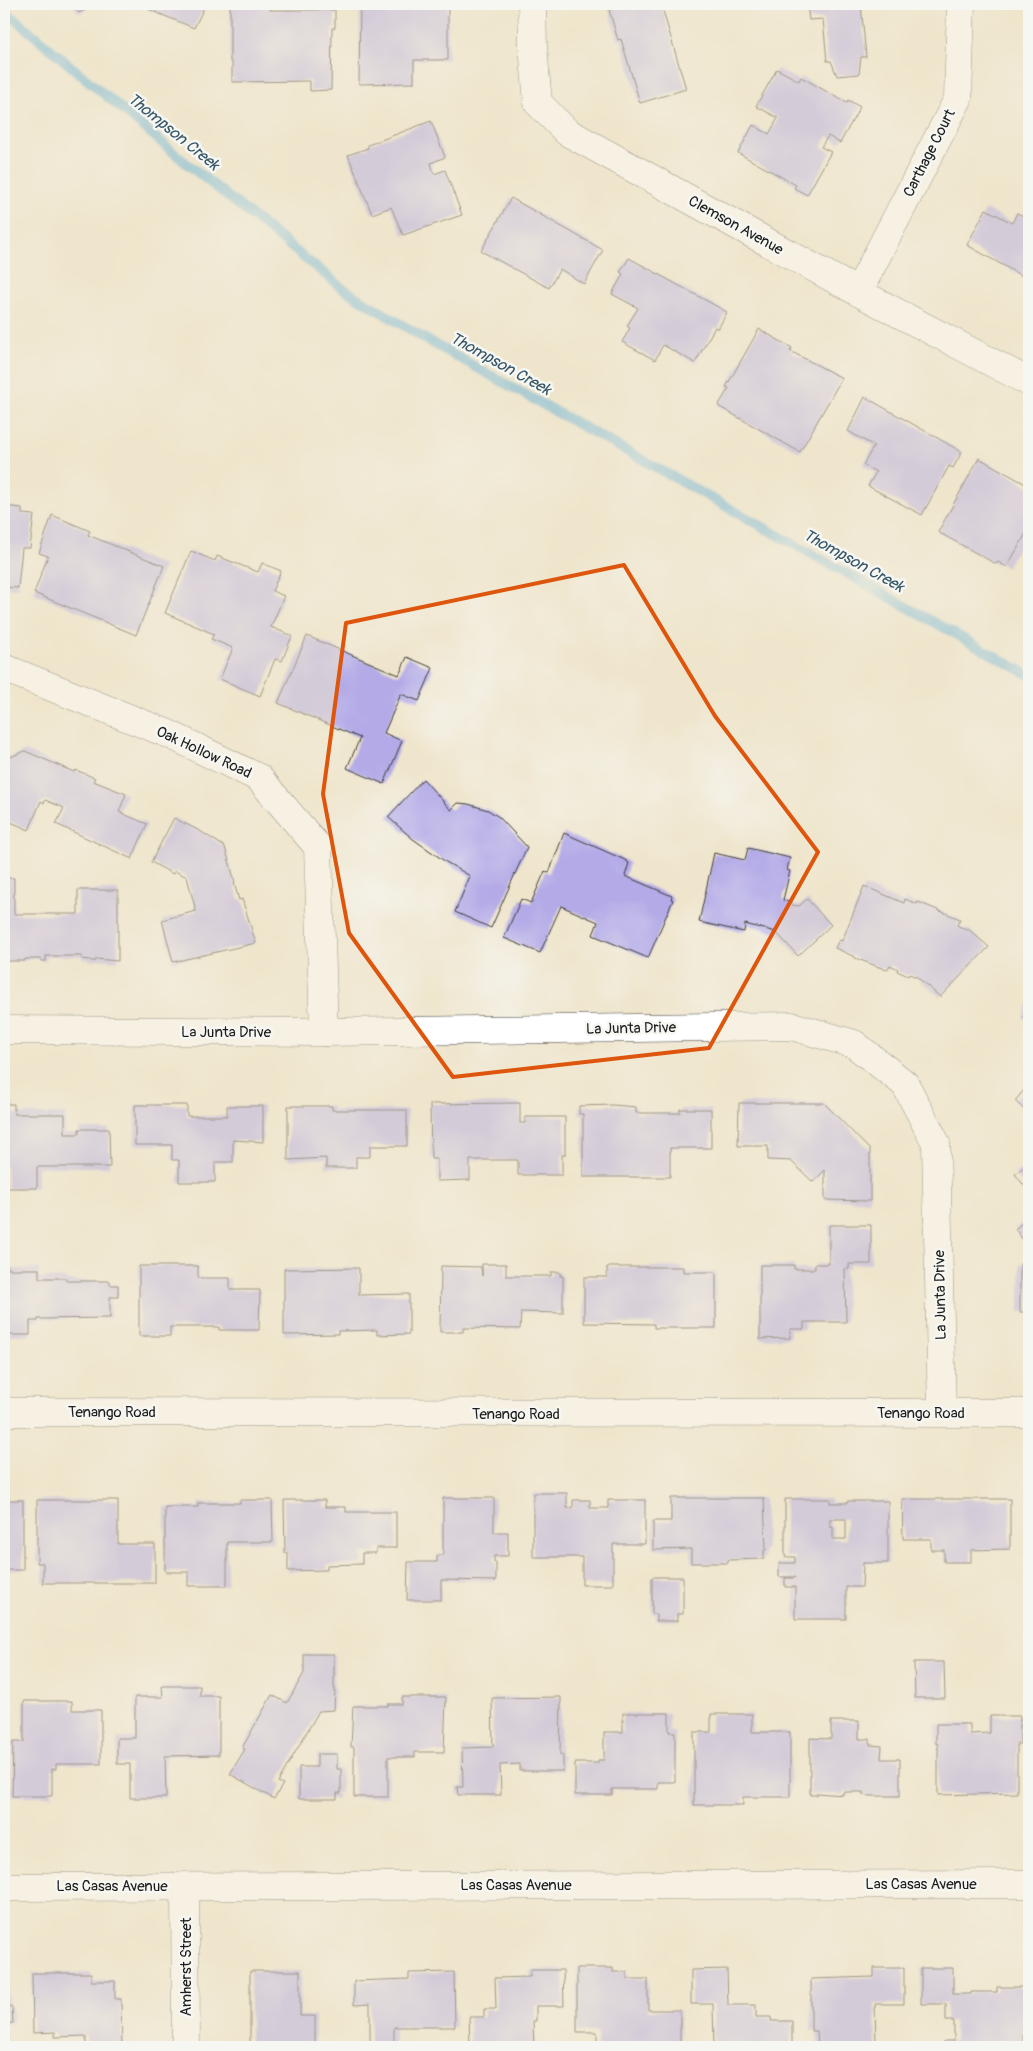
<svg xmlns="http://www.w3.org/2000/svg" width="1033" height="2051" font-family="Pangolin,sans-serif">
	<rect width="100%" height="100%" fill="#f6f6f2"/>
	<filter id="ink" filterUnits="userSpaceOnUse"><feTurbulence type="fractalNoise" baseFrequency=".02" numOctaves="2"/><feDisplacementMap in="SourceGraphic" scale="10" xChannelSelector="R" yChannelSelector="G"/><feConvolveMatrix kernelMatrix="1 2 1 2 8 2 1 2 1" color-interpolation-filters="sRGB"/></filter>
	<filter id="wash" filterUnits="userSpaceOnUse"><feTurbulence type="fractalNoise" baseFrequency=".0096" numOctaves="4" result="noise"/><feDisplacementMap in="SourceGraphic" scale="20" xChannelSelector="R" yChannelSelector="G"/><feGaussianBlur stdDeviation="1.12" result="paint"/><feColorMatrix in="noise" values="0 0 0 0 0 0 0 0 0 0 0 0 0 0 0 0 0 1.4 0 .05"/><feComposite in="paint" operator="in"/></filter>
	<g filter="url(#wash)">
		<rect width="100%" height="100%" fill="#efe5cc"/>
		<g fill="none" stroke-linecap="round" stroke-linejoin="round">
			<polyline stroke="#5fafda" stroke-width="10" points="4,10 186,163 342,288 427,340 1029,675"/>
		</g>
		<g id="blocks">
			<g fill="#b3aae7" fill-rule="evenodd">
				<polygon points="71,4 98,4 79,13"/>
				<polygon points="151,4 206,4 194,28 148,9"/>
				<polygon points="230,4 270,4 270,10 335,10 335,28 332,28 331,90 310,91 310,81 232,82 232,62 230,62"/>
				<polygon points="360,4 448,4 448,60 414,60 414,83 359,84"/>
				<polygon points="630,4 661,4 686,89 640,103 621,39 618,40 609,10"/>
				<polygon points="807,4 861,4 866,57 861,57 859,74 837,76 831,61 827,61 823,19 809,20"/>
				<polygon points="777,69 799,81 801,77 847,103 848,100 860,107 840,143 828,136 821,147 831,152 807,195 794,188 796,185 738,153 753,125 769,134 778,118 756,106"/>
				<polygon points="431,121 445,157 431,163 434,174 445,170 462,215 403,235 391,207 372,214 348,155 368,148 368,145"/>
				<polygon points="511,198 603,250 584,284 560,269 549,288 481,251"/>
				<polygon points="986,209 1012,223 1017,213 1029,219 1029,280 967,245"/>
				<polygon points="629,258 727,312 718,329 715,327 695,363 663,345 655,360 622,342 630,328 627,326 638,308 612,294 623,274 620,272"/>
				<polygon points="759,329 792,348 790,351 842,378 800,452 718,406 729,388 726,387"/>
				<polygon points="865,397 962,452 953,468 949,466 922,515 868,486 876,472 863,465 874,446 848,431"/>
				<polygon points="979,458 1029,486 1029,531 1028,530 1007,567 998,562 996,564 938,532"/>
				<polygon points="4,506 22,508 22,514 34,515 30,548 22,548 18,588 4,587"/>
				<polygon points="52,515 90,531 88,535 164,566 136,635 34,593 48,556 39,553"/>
				<polygon points="191,551 215,561 217,556 258,572 262,563 281,571 272,591 284,596 271,627 292,636 282,661 275,659 260,696 220,679 233,648 211,639 214,634 165,613"/>
				<polygon points="307,636 399,675 407,657 433,668 419,701 401,694 384,733 402,741 384,784 347,768 360,738 278,703"/>
				<polygon points="25,751 74,772 76,770 95,778 93,781 126,794 119,812 147,824 132,859 56,824 64,808 45,800 44,803 41,801 29,830 4,819 4,767 8,758"/>
				<polygon points="423,779 451,810 458,803 468,804 488,810 499,817 527,847 491,928 455,912 470,876 446,862 413,839 388,817"/>
				<polygon points="174,818 200,831 225,847 235,882 234,883 239,900 242,899 256,943 173,962 162,920 196,911 187,877 175,871 173,874 151,862"/>
				<polygon points="564,833 625,860 629,863 625,876 672,896 671,899 673,900 648,958 593,935 598,922 561,906 540,953 504,938 521,899 531,903 545,871 549,873"/>
				<polygon points="748,848 790,858 787,870 790,871 783,900 792,903 792,905 799,906 807,899 831,925 798,956 776,932 745,924 744,932 699,922 714,853 745,860"/>
				<polygon points="4,878 14,878 14,914 78,914 78,890 118,890 118,961 96,959 96,961 91,961 91,960 82,959 82,956 46,956 46,961 41,961 41,959 25,959 25,961 4,961"/>
				<polygon points="864,886 904,903 905,899 917,904 918,902 960,919 957,925 966,930 968,929 989,947 940,997 917,977 909,974 908,976 897,971 898,969 890,965 887,970 855,958 855,957 835,948 839,940 842,941"/>
				<polygon points="1029,1002 1029,1020 1023,1018"/>
				<polygon points="1029,1084 1029,1113 1028,1113 1015,1101"/>
				<polygon points="520,1103 520,1123 525,1123 525,1117 565,1117 565,1155 562,1155 562,1175 518,1175 518,1160 470,1160 470,1180 437,1181 437,1159 431,1159 430,1104"/>
				<polygon points="739,1103 824,1103 870,1150 870,1201 825,1200 825,1170 813,1182 791,1161 768,1160 768,1146 738,1146"/>
				<polygon points="4,1104 14,1104 14,1114 65,1114 65,1134 79,1134 79,1129 109,1129 110,1167 37,1167 37,1188 7,1188 6,1167 4,1167"/>
				<polygon points="135,1105 187,1105 187,1116 227,1116 227,1106 263,1106 263,1142 233,1140 233,1162 215,1162 215,1182 179,1182 179,1160 172,1160 172,1145 135,1145"/>
				<polygon points="613,1105 636,1107 636,1113 680,1113 680,1109 711,1109 711,1148 670,1148 670,1177 583,1177 583,1114 579,1114 579,1106"/>
				<polygon points="288,1106 332,1106 332,1110 407,1110 407,1146 370,1146 370,1157 356,1157 356,1168 326,1168 326,1158 288,1160"/>
				<polygon points="1029,1163 1029,1192 1015,1174"/>
				<polygon points="1029,1217 1029,1248 1015,1229"/>
				<polygon points="829,1225 871,1225 871,1264 849,1264 849,1269 845,1269 846,1322 804,1322 804,1329 790,1329 790,1338 760,1339 760,1265 794,1265 794,1269 815,1269 815,1264 829,1264"/>
				<polygon points="482,1264 506,1264 506,1276 551,1276 551,1272 560,1272 560,1276 563,1276 563,1313 521,1312 520,1329 463,1328 463,1332 440,1332 441,1266 481,1267 482,1276"/>
				<rect x="1020" y="1264" width="9" height="48"/>
				<polygon points="4,1266 8,1266 8,1269 39,1269 39,1278 66,1278 66,1281 110,1281 110,1285 118,1285 118,1297 110,1297 110,1318 38,1319 38,1321 30,1321 30,1335 4,1335"/>
				<polygon points="139,1266 198,1266 198,1278 230,1278 230,1290 260,1290 259,1330 219,1330 219,1327 170,1327 170,1336 139,1336"/>
				<polygon points="607,1267 683,1267 683,1272 716,1272 716,1328 654,1328 654,1324 584,1323 584,1277 607,1277"/>
				<polygon points="359,1268 359,1295 409,1294 409,1334 377,1335 377,1330 338,1331 338,1334 284,1335 284,1269"/>
				<polygon points="533,1493 567,1493 567,1508 573,1508 573,1500 590,1500 590,1508 608,1508 608,1500 645,1500 645,1544 613,1544 613,1585 582,1585 582,1557 533,1557"/>
				<polygon points="443,1498 494,1498 494,1532 508,1532 508,1556 494,1556 494,1562 496,1562 496,1581 441,1580 441,1600 407,1600 408,1562 437,1562 437,1555 443,1555"/>
				<polygon points="671,1498 764,1498 766,1550 764,1550 764,1559 728,1560 728,1563 691,1563 691,1549 653,1550 653,1521 671,1521"/>
				<path d="M785,1499H830V1503H847V1501H888V1563H863L862,1587H846V1619H795V1587H785V1578H795V1577H779V1563H795V1557H785ZM830,1519H846V1539H833V1527H830Z"/>
				<polygon points="902,1499 1010,1499 1010,1549 971,1550 971,1562 944,1562 944,1550 931,1550 931,1539 903,1539"/>
				<rect x="4" y="1500" width="19" height="70"/>
				<polygon points="37,1500 118,1500 118,1544 155,1544 155,1583 43,1583 43,1563 37,1563"/>
				<polygon points="240,1500 272,1500 273,1542 227,1542 227,1586 188,1586 188,1572 165,1572 165,1507 198,1507 198,1503 240,1503"/>
				<polygon points="284,1500 325,1500 325,1507 346,1507 346,1512 396,1512 396,1548 376,1548 376,1553 362,1553 362,1564 327,1565 327,1570 288,1571 288,1553 285,1553"/>
				<polygon points="652,1577 683,1577 683,1614 677,1614 677,1621 656,1621 656,1614 652,1614"/>
				<polygon points="304,1654 334,1654 334,1688 335,1688 334,1710 319,1711 278,1782 283,1784 274,1799 230,1774 245,1749 242,1748 272,1695 287,1703 304,1673"/>
				<polygon points="914,1662 944,1662 945,1698 915,1698"/>
				<polygon points="162,1686 200,1686 200,1696 219,1696 219,1755 165,1756 166,1798 130,1798 130,1764 117,1764 117,1738 135,1738 135,1697 163,1697"/>
				<polygon points="402,1697 446,1697 444,1752 415,1752 415,1757 388,1757 388,1797 354,1797 354,1747 351,1747 353,1706 388,1706 388,1704 402,1704"/>
				<polygon points="561,1697 560,1755 563,1755 563,1771 520,1771 520,1764 500,1765 501,1795 458,1795 457,1787 463,1787 462,1748 493,1747 492,1698"/>
				<polygon points="24,1701 72,1701 72,1710 101,1710 101,1764 56,1764 56,1769 52,1769 52,1796 12,1796 13,1742 24,1742"/>
				<polygon points="623,1713 669,1713 669,1732 675,1732 675,1782 658,1782 658,1789 612,1789 612,1795 575,1795 575,1763 598,1763 598,1760 604,1760 604,1732 623,1732"/>
				<polygon points="711,1714 752,1714 752,1732 790,1732 790,1797 743,1797 743,1805 694,1805 694,1732 711,1732"/>
				<polygon points="990,1716 1020,1716 1020,1744 1017,1744 1017,1793 938,1795 938,1744 936,1744 936,1724 970,1724 970,1734 990,1733"/>
				<polygon points="831,1721 859,1721 859,1739 870,1739 870,1745 882,1746 881,1759 900,1759 900,1796 871,1796 863,1795 863,1792 843,1792 843,1795 817,1793 817,1795 810,1795 810,1738 831,1739"/>
				<polygon points="317,1754 337,1754 337,1769 341,1769 341,1793 337,1793 337,1799 299,1799 299,1767 317,1767"/>
				<polygon points="577,1968 613,1968 613,1972 627,1972 627,1979 648,1979 648,2010 680,2010 680,2047 597,2047 597,2032 577,2032"/>
				<polygon points="874,1968 904,1968 904,2004 875,2004 876,2047 818,2047 817,2031 811,2031 811,1979 874,1977"/>
				<polygon points="921,1968 953,1968 953,1994 971,1994 971,1992 997,1992 997,1987 1024,1987 1023,2047 944,2047 944,2041 954,2041 954,2021 946,2021 946,2004 921,2004"/>
				<polygon points="727,1969 728,2005 756,2005 756,2017 771,2017 771,2021 792,2021 792,2047 714,2047 713,2004 691,2004 691,1970"/>
				<polygon points="530,1970 563,1970 564,2006 536,2006 536,2021 533,2021 534,2047 470,2047 469,2017 484,2017 484,2009 496,2009 495,1978 530,1977"/>
				<polygon points="250,1971 300,1971 300,2016 315,2016 315,2047 250,2047"/>
				<polygon points="454,1972 455,2027 394,2027 394,2047 357,2047 357,2045 370,2044 370,2004 354,2005 354,1981 409,1979 409,1973"/>
				<polygon points="32,1973 91,1973 91,1981 115,1981 115,1999 121,1999 122,2047 86,2047 86,2036 55,2037 55,2032 33,2033"/>
				<polygon points="4,1986 8,1986 8,2007 12,2007 13,2023 4,2024"/>
				<polygon points="4,2024 5,2024 6,2046 4,2046"/>
			</g>
		</g>
	</g>
	<g filter="url(#ink)">
		<use href="#blocks" fill-opacity="0" stroke="#3c3a36" stroke-width="1"/>
		<g fill="none" stroke-linecap="round" stroke-linejoin="round">
			<g stroke="#3c3a36" stroke-width="29">
				<g id="minor">
					<polyline points="532,4 533,46 538,103 567,132 858,292 1029,382"/>
					<polyline points="858,292 958,99 961,4"/>
					<polyline points="4,668 171,735 259,778 318,847 324,1032"/>
					<polyline points="4,1030 324,1032 792,1026 854,1044 905,1084 936,1143 942,1412"/>
					<polyline points="4,1412 1029,1413"/>
					<polyline points="185,1886 186,2047"/>
					<polyline points="4,1887 1029,1884"/>
				</g>
			</g>
			<use href="#minor" stroke="#fff" stroke-width="28"/>
		</g>
	</g>
	<path d="M0 0H1033V2051H0ZM624,565L715,716L818,852L709,1048L453,1077L349,933L323,794L346,623Z" fill="#efe5cc" fill-opacity=".55" fill-rule="evenodd"/>
	<path fill="none" stroke="#de560d" stroke-width="4" stroke-linejoin="round" d="M624,565L715,716L818,852L709,1048L453,1077L349,933L323,794L346,623Z"/>
	<g text-anchor="middle" stroke-width="5" stroke-linejoin="round" paint-order="stroke">
		<g font-size="15" fill="#1c1c1c" stroke="#f6f6f2">
			<text transform="translate(929 153) rotate(-63)" y="5">Carthage Court</text>
			<text transform="translate(736 225) rotate(29)" y="5">Clemson Avenue</text>
			<text transform="translate(204 752) rotate(25)" y="5">Oak Hollow Road</text>
			<text transform="translate(631 1028) rotate(-1)" y="5">La Junta Drive</text>
			<text x="226" y="1037">La Junta Drive</text>
			<text transform="translate(940 1295) rotate(-91)" y="5">La Junta Drive</text>
			<text x="112" y="1417">Tenango Road</text>
			<text x="921" y="1418">Tenango Road</text>
			<text x="516" y="1419">Tenango Road</text>
			<text x="921" y="1889">Las Casas Avenue</text>
			<text x="516" y="1890">Las Casas Avenue</text>
			<text x="112" y="1891">Las Casas Avenue</text>
			<text transform="translate(186 1967) rotate(-90)" y="5">Amherst Street</text>
		</g>
		<g font-size="16" font-style="italic" fill="#375768" stroke="#f6f6f2">
			<text transform="translate(174 131) rotate(39)" y="6">Thompson Creek</text>
			<text transform="translate(501 363) rotate(29)" y="6">Thompson Creek</text>
			<text transform="translate(854 560) rotate(29)" y="6">Thompson Creek</text>
		</g>
	</g>
	<rect width="1033" height="2051" fill="none" stroke="#f6f6f2" stroke-width="20"/>
</svg>
